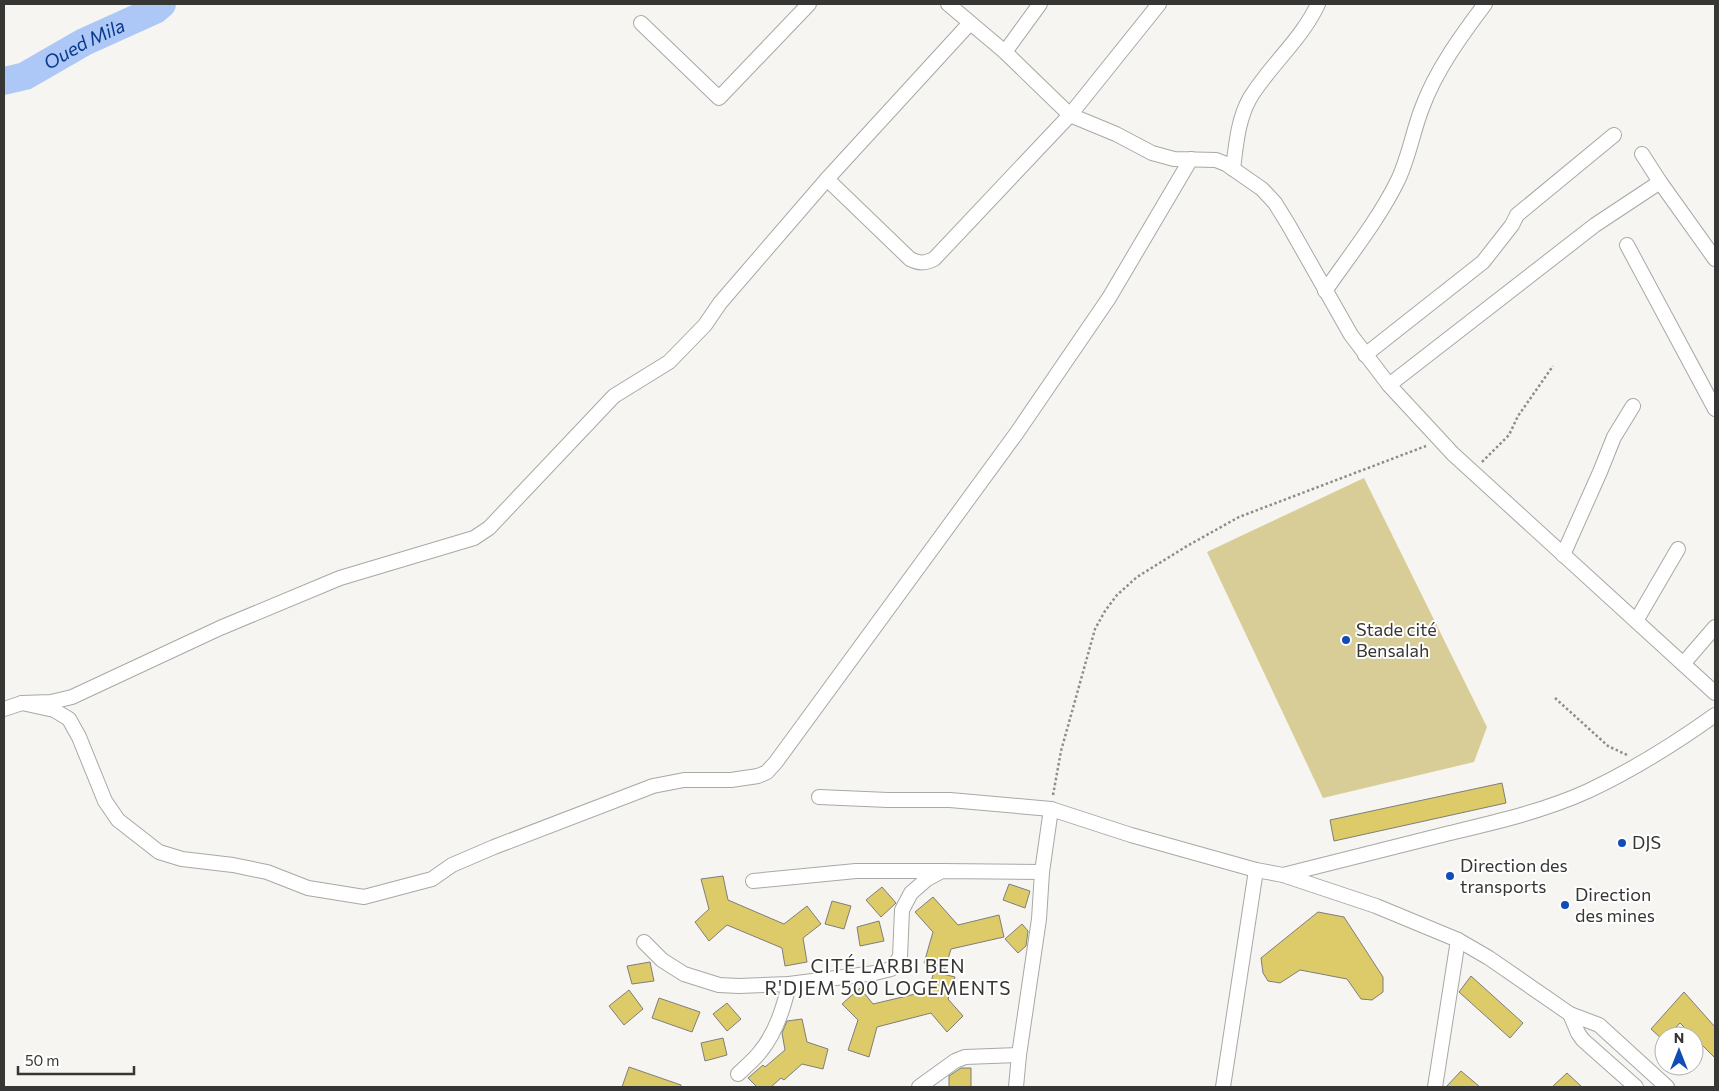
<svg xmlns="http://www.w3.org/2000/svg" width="1719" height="1091" font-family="Commissioner,sans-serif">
	<rect width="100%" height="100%" fill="#f6f5f1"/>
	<polygon fill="#d8cd96" points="1364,478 1487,727 1474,762 1323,798 1207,552"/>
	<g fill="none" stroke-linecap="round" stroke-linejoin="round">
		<path stroke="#adc8f6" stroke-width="28" id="s1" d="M4,81L25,76L84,42L155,10L162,4"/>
	</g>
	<g fill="#ddca69" stroke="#7f7e7a">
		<polygon points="1502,783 1506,803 1334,841 1330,820"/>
		<polygon points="723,876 728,900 784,924 807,906 821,924 803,938 807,962 785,966 782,948 727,925 709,941 695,922 709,909 701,879"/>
		<polygon points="1009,884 1030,891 1025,908 1003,900"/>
		<polygon points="882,887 896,903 881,917 866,900"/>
		<polygon points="933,897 958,925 999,915 1004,937 951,949 945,969 924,963 933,932 915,912"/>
		<polygon points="832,901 851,906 844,929 825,924"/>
		<polygon points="1318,912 1344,917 1383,977 1383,992 1372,1000 1361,999 1347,979 1300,970 1280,983 1268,981 1263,973 1261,958"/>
		<polygon points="879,921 884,941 860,946 857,927"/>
		<polygon points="1022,924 1028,931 1026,946 1018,953 1005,939"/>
		<polygon points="650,962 654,981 632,984 627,966"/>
		<polygon points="934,972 955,977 948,999 963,1016 947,1032 931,1013 877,1027 869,1057 848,1050 858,1020 842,1004 860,988 873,1004 928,991"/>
		<polygon points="1471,976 1523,1023 1510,1038 1459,992"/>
		<polygon points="629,990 643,1009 624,1025 609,1006"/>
		<polygon points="1684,992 1715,1027 1715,1058 1680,1023 1668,1036 1664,1036 1664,1041 1651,1029"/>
		<polygon points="659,998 700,1012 692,1032 652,1018"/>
		<polygon points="727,1003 741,1019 727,1031 713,1014"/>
		<polygon points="802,1019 807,1042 828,1049 823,1069 802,1064 784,1080 781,1078 771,1087 757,1087 748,1078 763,1065 765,1067 785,1050 782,1033 787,1021"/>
		<polygon points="723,1038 727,1055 705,1061 701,1043"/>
		<polygon points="629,1067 681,1085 681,1087 622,1087"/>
		<polygon points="961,1068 971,1068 971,1087 949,1087 949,1076"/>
		<polygon points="1461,1071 1480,1087 1446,1087"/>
		<polygon points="1567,1073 1582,1087 1552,1087"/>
	</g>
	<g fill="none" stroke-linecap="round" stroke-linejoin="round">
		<g stroke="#a8a8a4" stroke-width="16">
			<g id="street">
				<polyline points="948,4 1005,52 1070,115 1116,134 1152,153 1174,159 1216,160 1226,164 1262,189 1275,203 1288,224 1351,335 1389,385 1453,454 1715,693"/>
				<polyline points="641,23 719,98 809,4"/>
				<polyline points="1005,52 1040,4"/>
				<polyline points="1642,154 1660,182 1715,259"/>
				<path d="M1233,169C1236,145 1238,119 1250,98C1270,65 1302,39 1318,4"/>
				<path d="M827,179L910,259C920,264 925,263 934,259L1070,115L1159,4"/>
				<polyline points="1627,245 1715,409"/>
				<path d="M1325,291C1350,255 1379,219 1398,180C1409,157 1413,131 1422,108C1436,70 1461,36 1485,4"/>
				<polyline points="1365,355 1483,262 1512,225 1517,215 1614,135"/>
				<polyline points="1389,385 1595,225 1660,182"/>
				<polyline points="1563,555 1600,472 1614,437 1633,406"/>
				<polyline points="1636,621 1678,549"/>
				<polyline points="1683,664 1715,627"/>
				<polyline points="22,703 54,710 69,719 79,737 105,801 118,820 159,852 182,859 233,865 267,872 308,888 364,897 432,879 452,865 494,847 653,786 684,780 731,780 758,776 767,772 776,762 1016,434 1109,298 1191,159"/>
				<polyline points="4,709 22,703 51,702 72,697 220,628 340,578 474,538 489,528 614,396 669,362 705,325 720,303 827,179 970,23"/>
				<polyline points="819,797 888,800 950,800 1051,809 1131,835 1256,870 1283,875 1376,906 1458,940 1489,958 1570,1014 1599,1025 1667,1087"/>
				<path d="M1283,875C1339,861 1394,847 1450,833C1496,822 1544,811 1588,791C1635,769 1673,745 1715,715"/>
				<polyline points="753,881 856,871 940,871"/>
				<polyline points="644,942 662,960 684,974 719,985 739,986 789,984 875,973 891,969 900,957 902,910 911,893 927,879 942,871 1042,872"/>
				<polyline points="1570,1014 1578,1033 1583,1040 1636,1087"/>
				<path d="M738,1074C745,1067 754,1060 760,1052C776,1033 784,1007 789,984"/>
				<polyline points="919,1087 955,1061 965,1057 1019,1055"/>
				<polyline points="1016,1087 1019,1055 1039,919 1042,872 1051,809"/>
				<polyline points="1223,1087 1256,870"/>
				<polyline points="1435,1087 1458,940"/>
			</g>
		</g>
		<g stroke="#8d8d8a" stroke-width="2.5" stroke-dasharray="2.5 2.5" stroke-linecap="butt">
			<polyline points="1482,462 1509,435 1518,416 1553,366"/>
			<polyline points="1555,698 1608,746 1627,755"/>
			<polyline points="1053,795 1061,751 1095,629 1105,611 1117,595 1137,577 1187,546 1239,517 1426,446"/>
		</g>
		<use href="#street" stroke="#fff" stroke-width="14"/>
	</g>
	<g fill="#114cb7" stroke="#fff" stroke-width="2">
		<circle cx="1346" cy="640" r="5"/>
		<circle cx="1622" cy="843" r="5"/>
		<circle cx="1450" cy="876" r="5"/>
		<circle cx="1565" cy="905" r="5"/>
	</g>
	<g text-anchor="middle" stroke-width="4" stroke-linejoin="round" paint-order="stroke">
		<g font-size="18" fill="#363634" stroke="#fff" text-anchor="start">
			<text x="1356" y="636">Stade cité<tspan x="1356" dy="21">Bensalah</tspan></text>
			<text x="1632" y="849">DJS</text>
			<text x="1460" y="872">Direction des<tspan x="1460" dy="21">transports</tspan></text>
			<text x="1575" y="901">Direction<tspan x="1575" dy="21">des mines</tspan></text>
		</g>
		<g font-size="19" font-style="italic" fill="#0a398e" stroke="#fff">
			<text dy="7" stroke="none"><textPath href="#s1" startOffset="89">Oued Mila</textPath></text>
		</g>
		<g font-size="19" letter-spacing="1" fill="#363634" stroke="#fff">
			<text x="888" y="973">CITÉ LARBI BEN<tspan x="888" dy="22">R'DJEM 500 LOGEMENTS</tspan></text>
		</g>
	</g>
	<rect width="1719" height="1091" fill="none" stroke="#363634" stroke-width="10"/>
	<g transform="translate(1679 1051)"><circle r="24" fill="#ffffff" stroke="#afafae"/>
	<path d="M0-4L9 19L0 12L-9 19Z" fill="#114cb7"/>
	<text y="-8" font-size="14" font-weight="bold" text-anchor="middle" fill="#363634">N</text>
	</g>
	<path d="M18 1066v8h116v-8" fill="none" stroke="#363634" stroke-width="2.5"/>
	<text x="25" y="1066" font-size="15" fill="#363634" stroke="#ffffff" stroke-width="4" paint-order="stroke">50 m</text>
</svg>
